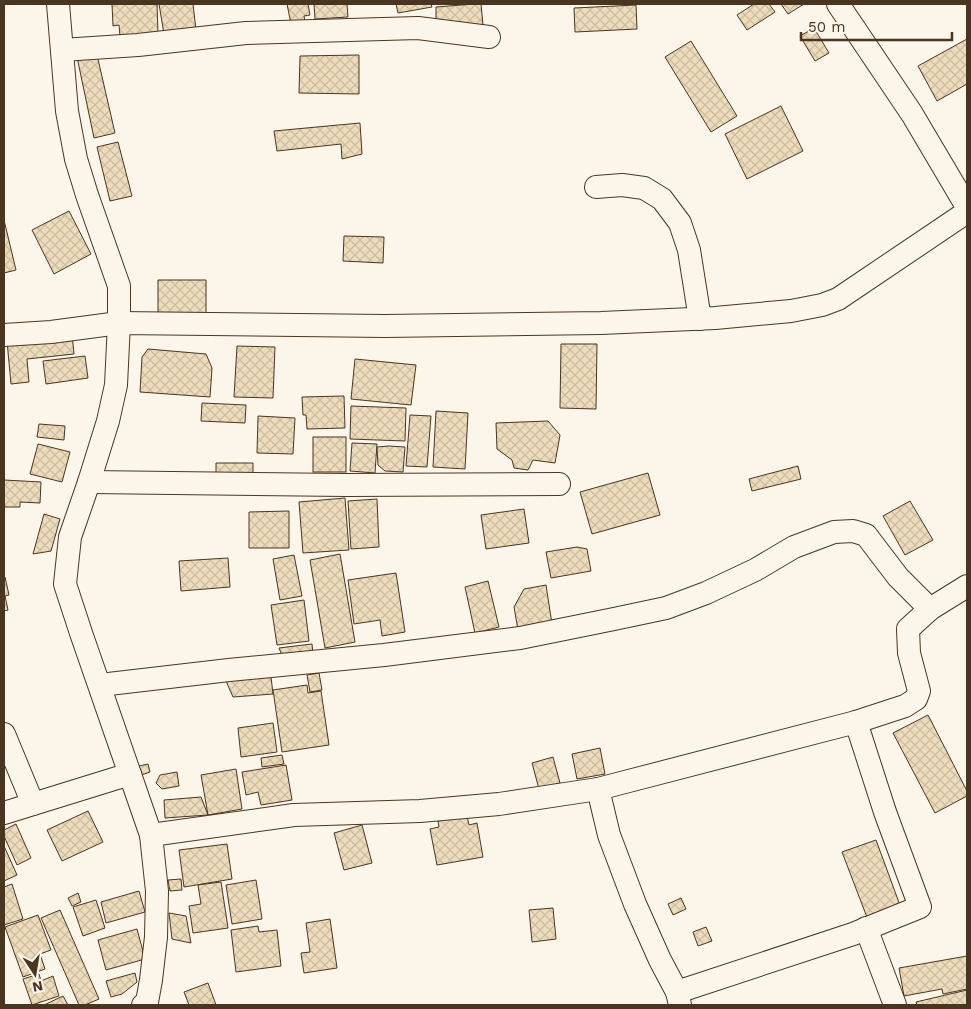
<svg xmlns="http://www.w3.org/2000/svg" width="971" height="1009" font-family="'Work Sans',sans-serif">
	<defs>
		<pattern id="building-cross-hatch" width="8" height="8" patternUnits="userSpaceOnUse" patternTransform="scale(1.25)"><rect width="8" height="8" fill="#ecdcbc"/><path d="M0 0l8 8M0 8l8-8" fill="none" stroke="#ccbda1"/></pattern>
	</defs>
	<rect width="100%" height="100%" fill="#fbf6e9"/>
	<g fill="url(#building-cross-hatch)" stroke="#4a3520">
		<polygon points="112,4 157,4 158,34 120,36 119,25 113,26"/>
		<polygon points="159,4 193,4 196,30 164,34"/>
		<polygon points="287,4 308,4 310,15 304,16 306,27 292,29"/>
		<polygon points="314,4 347,4 348,17 315,19"/>
		<polygon points="396,4 431,4 432,7 398,13"/>
		<polygon points="474,4 481,4 483,25 436,23 436,7"/>
		<polygon points="754,4 769,4 775,12 747,30 737,15"/>
		<polygon points="781,4 804,4 788,14"/>
		<polygon points="636,5 637,29 575,32 574,8"/>
		<polygon points="814,28 829,53 815,61 800,36"/>
		<polygon points="967,39 967,84 937,101 918,66"/>
		<polygon points="691,41 737,116 711,132 665,57"/>
		<polygon points="97,55 115,133 94,138 77,57"/>
		<polygon points="359,55 359,94 299,93 300,56"/>
		<polygon points="781,106 803,151 747,179 725,134"/>
		<polygon points="360,123 362,154 342,159 341,144 277,151 274,131"/>
		<polygon points="118,142 132,196 110,201 97,147"/>
		<polygon points="69,211 91,254 54,274 32,230"/>
		<polygon points="4,220 16,270 4,273"/>
		<polygon points="344,236 384,237 383,263 343,261"/>
		<polygon points="158,280 206,280 206,314 158,315"/>
		<polygon points="72,334 74,354 27,359 29,382 11,384 7,341"/>
		<polygon points="561,344 597,344 596,409 560,408"/>
		<polygon points="237,346 275,347 273,398 234,397"/>
		<polygon points="148,349 206,354 212,368 210,397 140,392 142,357"/>
		<polygon points="85,356 88,378 46,384 43,361"/>
		<polygon points="355,359 416,365 411,405 351,399"/>
		<polygon points="344,396 345,428 307,429 306,415 303,415 302,397"/>
		<polygon points="202,403 246,405 245,423 201,421"/>
		<polygon points="351,406 406,408 405,441 350,439"/>
		<polygon points="436,411 468,413 465,469 433,467"/>
		<polygon points="410,415 431,416 427,467 406,466"/>
		<polygon points="258,416 295,418 293,454 257,453"/>
		<polygon points="548,421 560,435 555,463 533,460 528,470 514,468 512,460 497,449 496,423"/>
		<polygon points="39,424 65,426 64,440 37,437"/>
		<rect x="313" y="437" width="33" height="35"/>
		<polygon points="352,443 377,444 375,473 350,471"/>
		<polygon points="38,444 70,452 62,482 30,474"/>
		<polygon points="389,446 405,447 403,472 385,471 378,465 377,447"/>
		<polygon points="216,463 253,463 253,475 216,474"/>
		<polygon points="798,466 801,479 752,491 749,479"/>
		<polygon points="648,473 660,515 592,534 580,492"/>
		<polygon points="4,480 41,482 40,503 20,502 20,507 4,507"/>
		<polygon points="345,498 349,550 303,553 299,502"/>
		<polygon points="377,499 379,547 351,549 348,501"/>
		<polygon points="910,501 933,540 905,555 883,516"/>
		<polygon points="524,509 529,543 486,549 481,515"/>
		<polygon points="289,511 289,548 249,548 249,512"/>
		<polygon points="44,514 60,519 51,551 33,554"/>
		<polygon points="577,547 587,549 591,571 551,578 546,552"/>
		<polygon points="340,554 355,642 325,648 310,560"/>
		<polygon points="294,555 302,596 280,600 273,559"/>
		<polygon points="228,558 230,587 181,591 179,561"/>
		<polygon points="396,573 405,632 382,636 380,620 354,624 348,580"/>
		<polygon points="4,577 5,577 9,595 5,596 8,610 4,611"/>
		<polygon points="488,581 499,627 475,633 465,587"/>
		<polygon points="546,585 552,624 518,630 514,607 524,589"/>
		<polygon points="304,600 309,641 277,645 271,605"/>
		<polygon points="312,644 313,654 283,658 279,648"/>
		<polygon points="319,673 322,690 310,692 307,675"/>
		<polygon points="271,677 273,694 233,697 226,681"/>
		<polygon points="307,685 308,693 321,691 329,745 282,752 273,690"/>
		<polygon points="928,715 967,791 967,796 935,813 893,733"/>
		<polygon points="273,723 277,752 241,757 238,728"/>
		<polygon points="600,748 605,774 577,779 572,754"/>
		<polygon points="282,755 284,764 262,767 261,758"/>
		<polygon points="553,757 560,783 539,789 532,763"/>
		<polygon points="148,764 150,772 141,775 139,766"/>
		<polygon points="286,765 292,800 261,805 258,792 246,795 242,772"/>
		<polygon points="236,769 242,809 208,815 201,775"/>
		<polygon points="177,772 179,786 162,789 156,783 160,775"/>
		<polygon points="201,797 208,815 165,818 164,800"/>
		<polygon points="88,811 103,842 62,861 47,830"/>
		<polygon points="467,816 469,825 477,823 483,857 437,865 430,829 439,827 438,821"/>
		<polygon points="16,824 31,858 17,865 4,836 4,830"/>
		<polygon points="362,825 372,863 344,870 334,833"/>
		<polygon points="876,840 901,908 868,920 842,852"/>
		<polygon points="227,844 232,879 184,887 179,850"/>
		<polygon points="4,846 17,875 4,881"/>
		<polygon points="181,879 182,890 170,891 168,880"/>
		<polygon points="256,880 262,919 232,924 226,885"/>
		<polygon points="221,882 228,928 193,933 189,906 201,904 198,885"/>
		<polygon points="12,884 23,919 4,925 4,887"/>
		<polygon points="139,891 145,912 106,923 101,902"/>
		<polygon points="78,893 81,902 72,906 68,898"/>
		<polygon points="681,898 686,909 673,915 668,904"/>
		<polygon points="96,900 105,928 83,936 73,907"/>
		<polygon points="553,908 556,939 532,942 529,910"/>
		<polygon points="60,910 99,999 85,1005 79,1005 41,918"/>
		<polygon points="169,913 186,916 191,943 172,939"/>
		<polygon points="38,915 51,950 40,954 45,969 23,977 5,927"/>
		<polygon points="330,919 337,968 304,973 301,953 310,952 306,923"/>
		<polygon points="258,926 259,932 277,930 281,966 236,972 231,930"/>
		<polygon points="706,927 712,941 698,946 693,932"/>
		<polygon points="137,929 145,959 106,970 98,940"/>
		<polygon points="967,956 967,989 943,994 942,989 904,996 899,968"/>
		<polygon points="135,973 137,982 122,994 111,997 106,981"/>
		<polygon points="39,974 41,981 53,976 59,996 32,1005 23,979"/>
		<polygon points="208,983 216,1005 189,1005 184,992"/>
		<polygon points="967,990 967,1005 917,1005 916,1002"/>
		<polygon points="63,996 68,1005 44,1005"/>
	</g>
	<g fill="none" stroke-linecap="round" stroke-linejoin="round">
		<g stroke="#4a3520" stroke-width="24">
			<g id="minor">
				<polyline points="58,4 67,111 76,159 87,195 119,286 119,323 116,385 108,421 89,482 70,537 65,584 81,633 151,835 157,891 156,937 151,980 147,1002 143,1005"/>
				<polyline points="838,4 912,114 967,207"/>
				<polyline points="62,50 138,45 246,33 418,28 489,37"/>
				<polyline points="596,187 622,185 644,188 662,199 680,223 689,250 700,319"/>
				<polyline points="4,335 51,332 119,323 385,326 601,323 715,318 791,311 822,305 838,299 967,212"/>
				<polyline points="89,482 346,485 559,484"/>
				<polyline points="100,685 229,670 384,655 520,638 614,619 666,608 706,593 755,570 794,547 834,532 853,531 866,535 898,577 930,609"/>
				<polyline points="856,722 905,706 916,699 919,691 909,653 908,629 930,609 967,586"/>
				<polyline points="4,734 33,804"/>
				<polyline points="598,789 609,835 635,904 660,960 677,992 680,1005"/>
				<polyline points="4,813 130,774"/>
				<polyline points="151,835 294,815 420,811 499,804 598,789 856,722 885,812 920,907 853,934 677,992"/>
				<polyline points="866,928 895,1005"/>
			</g>
		</g>
		<use href="#minor" stroke="#fbf6e9" stroke-width="22"/>
	</g>
	<rect width="971" height="1009" fill="none" stroke="#4a3520" stroke-width="10"/>
	<g transform="translate(35 974) rotate(168)" stroke="#fbf6e9" stroke-width="4" paint-order="stroke">
	<path d="M0-4L9 19L0 12L-9 19Z" fill="#4a3520"/>
	<text y="-8" font-size="14" font-weight="bold" text-anchor="middle" fill="#4a3520">N</text>
	</g>
	<path d="M801 32v8h151v-8" fill="none" stroke="#4a3520" stroke-width="2.5"/>
	<text x="808" y="32" font-size="15" fill="#4a3520" stroke="#fbf6e9" stroke-width="4" paint-order="stroke">50 m</text>
</svg>
